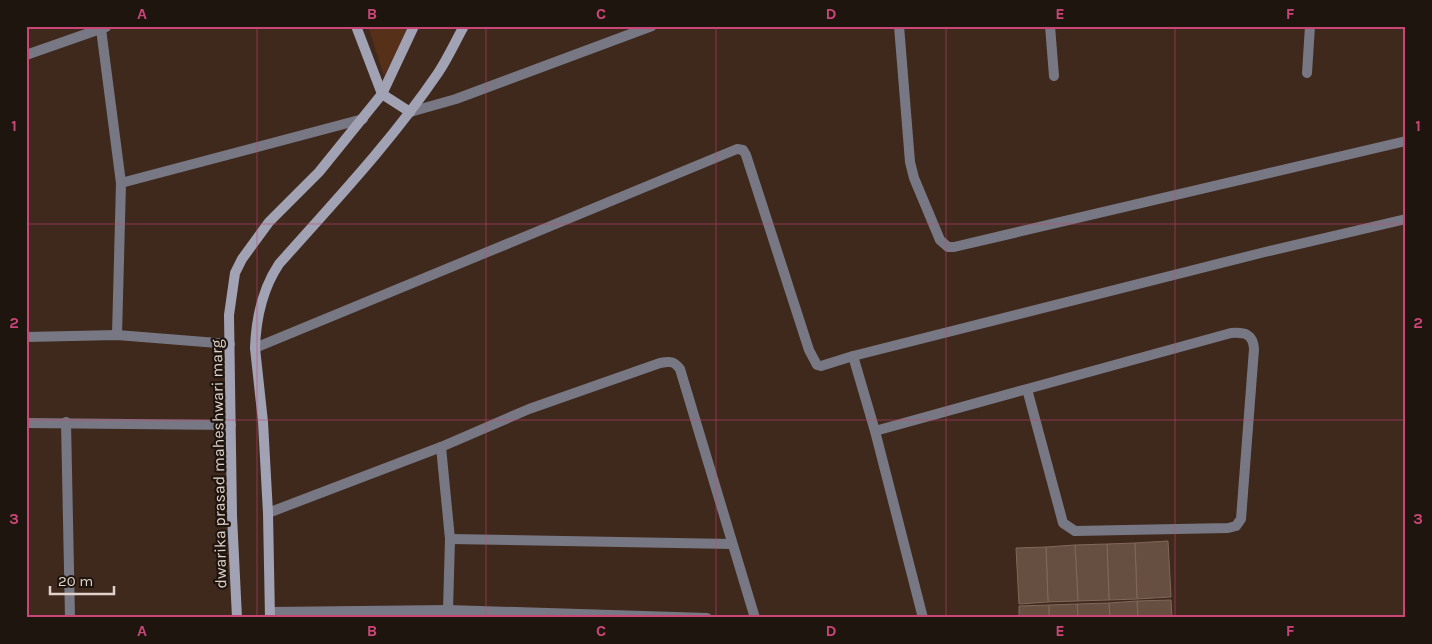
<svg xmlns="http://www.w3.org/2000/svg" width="1432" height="644" font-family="Karla,sans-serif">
	<rect width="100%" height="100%" fill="#3f291d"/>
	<polygon fill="#563018" points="368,26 409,26 384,76"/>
	<g fill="#664e40" stroke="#81685a">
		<polygon points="1168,541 1171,597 1137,599 1135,543"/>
		<polygon points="1135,543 1137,599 1109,600 1107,544"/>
		<polygon points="1107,544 1109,600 1078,601 1075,545"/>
		<polygon points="1075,545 1078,601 1048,602 1046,547"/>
		<polygon points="1046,547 1048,602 1019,604 1016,548"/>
		<polygon points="1171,600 1172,618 1138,618 1137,601"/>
		<polygon points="1137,601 1138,618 1110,618 1109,603"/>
		<polygon points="1109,603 1110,618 1078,618 1077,604"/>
		<polygon points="1077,604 1078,618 1049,618 1049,605"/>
		<polygon points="1049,605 1049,618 1019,618 1019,606"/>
	</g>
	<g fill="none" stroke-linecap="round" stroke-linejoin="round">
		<g stroke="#787884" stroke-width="10">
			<polyline points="899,26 910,162 914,178 940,240 948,247 954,247 1406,141"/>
			<polyline points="1050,26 1054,76"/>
			<polyline points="101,29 121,183 117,335"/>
			<polyline points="26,55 106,27"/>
			<polyline points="1307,73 1310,26"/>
			<polyline points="410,112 456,99 652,26"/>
			<polyline points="121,183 363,119"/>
			<polyline points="26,337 117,335 230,344"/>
			<polyline points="255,348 737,149 743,150 746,155 809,350 817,365 821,366 853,356 1265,252 1406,219"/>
			<polyline points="853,356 875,431 923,618"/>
			<polyline points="66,422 70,618"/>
			<polyline points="26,423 231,425"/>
			<path d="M875,431L1027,389L1063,523L1075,531L1228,528L1236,526L1241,519L1254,349C1253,334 1245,332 1231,333L1027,389"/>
			<polyline points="441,447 450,539 448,610"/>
			<path d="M268,513L441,447L529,409L660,363C670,361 674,361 680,369L755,618"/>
			<polyline points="450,539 732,544"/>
			<polyline points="270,612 448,610 707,618"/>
		</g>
		<g stroke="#a1a2b4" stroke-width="10">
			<polyline points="356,26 382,94 410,112"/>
			<polyline points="237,618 232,516 229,315 235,273 242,259 269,222 319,172 382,94 414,26"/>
			<path d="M270,618L268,513L263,422L255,348C256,319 263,288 279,264C334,202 391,142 438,73C448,58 455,42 464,26"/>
		</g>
	</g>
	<path fill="none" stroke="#ca4677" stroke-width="1" stroke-opacity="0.55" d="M257,26V618M486,26V618M716,26V618M946,26V618M1175,26V618M26,224H1406M26,420H1406"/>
	<g text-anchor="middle" stroke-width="4.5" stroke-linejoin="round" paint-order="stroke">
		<g font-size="16" fill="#e0d2ca" stroke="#1e150f">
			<text transform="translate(218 464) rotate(-91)" y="6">dwarika prasad maheshwari marg</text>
		</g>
	</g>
	<rect width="1432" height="644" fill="none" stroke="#1e150f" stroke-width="55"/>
	<path d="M50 586v8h64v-8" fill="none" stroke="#e0d2ca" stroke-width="2.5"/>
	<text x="58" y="586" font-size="15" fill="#e0d2ca" stroke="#1e150f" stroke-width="4" paint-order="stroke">20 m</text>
	<rect x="28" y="28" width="1376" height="588" fill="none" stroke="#ca4677" stroke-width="2"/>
	<g font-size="16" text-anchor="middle" font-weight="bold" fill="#ca4677">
		<text x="142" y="19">A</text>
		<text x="372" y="19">B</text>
		<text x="601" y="19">C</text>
		<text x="831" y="19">D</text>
		<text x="1060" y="19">E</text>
		<text x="1290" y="19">F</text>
		<text x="14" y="131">1</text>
		<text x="1418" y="131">1</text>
		<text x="14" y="328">2</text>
		<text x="1418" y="328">2</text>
		<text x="14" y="524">3</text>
		<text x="1418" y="524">3</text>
		<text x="142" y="636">A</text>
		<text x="372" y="636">B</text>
		<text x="601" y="636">C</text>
		<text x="831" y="636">D</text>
		<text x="1060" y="636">E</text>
		<text x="1290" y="636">F</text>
	</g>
</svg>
